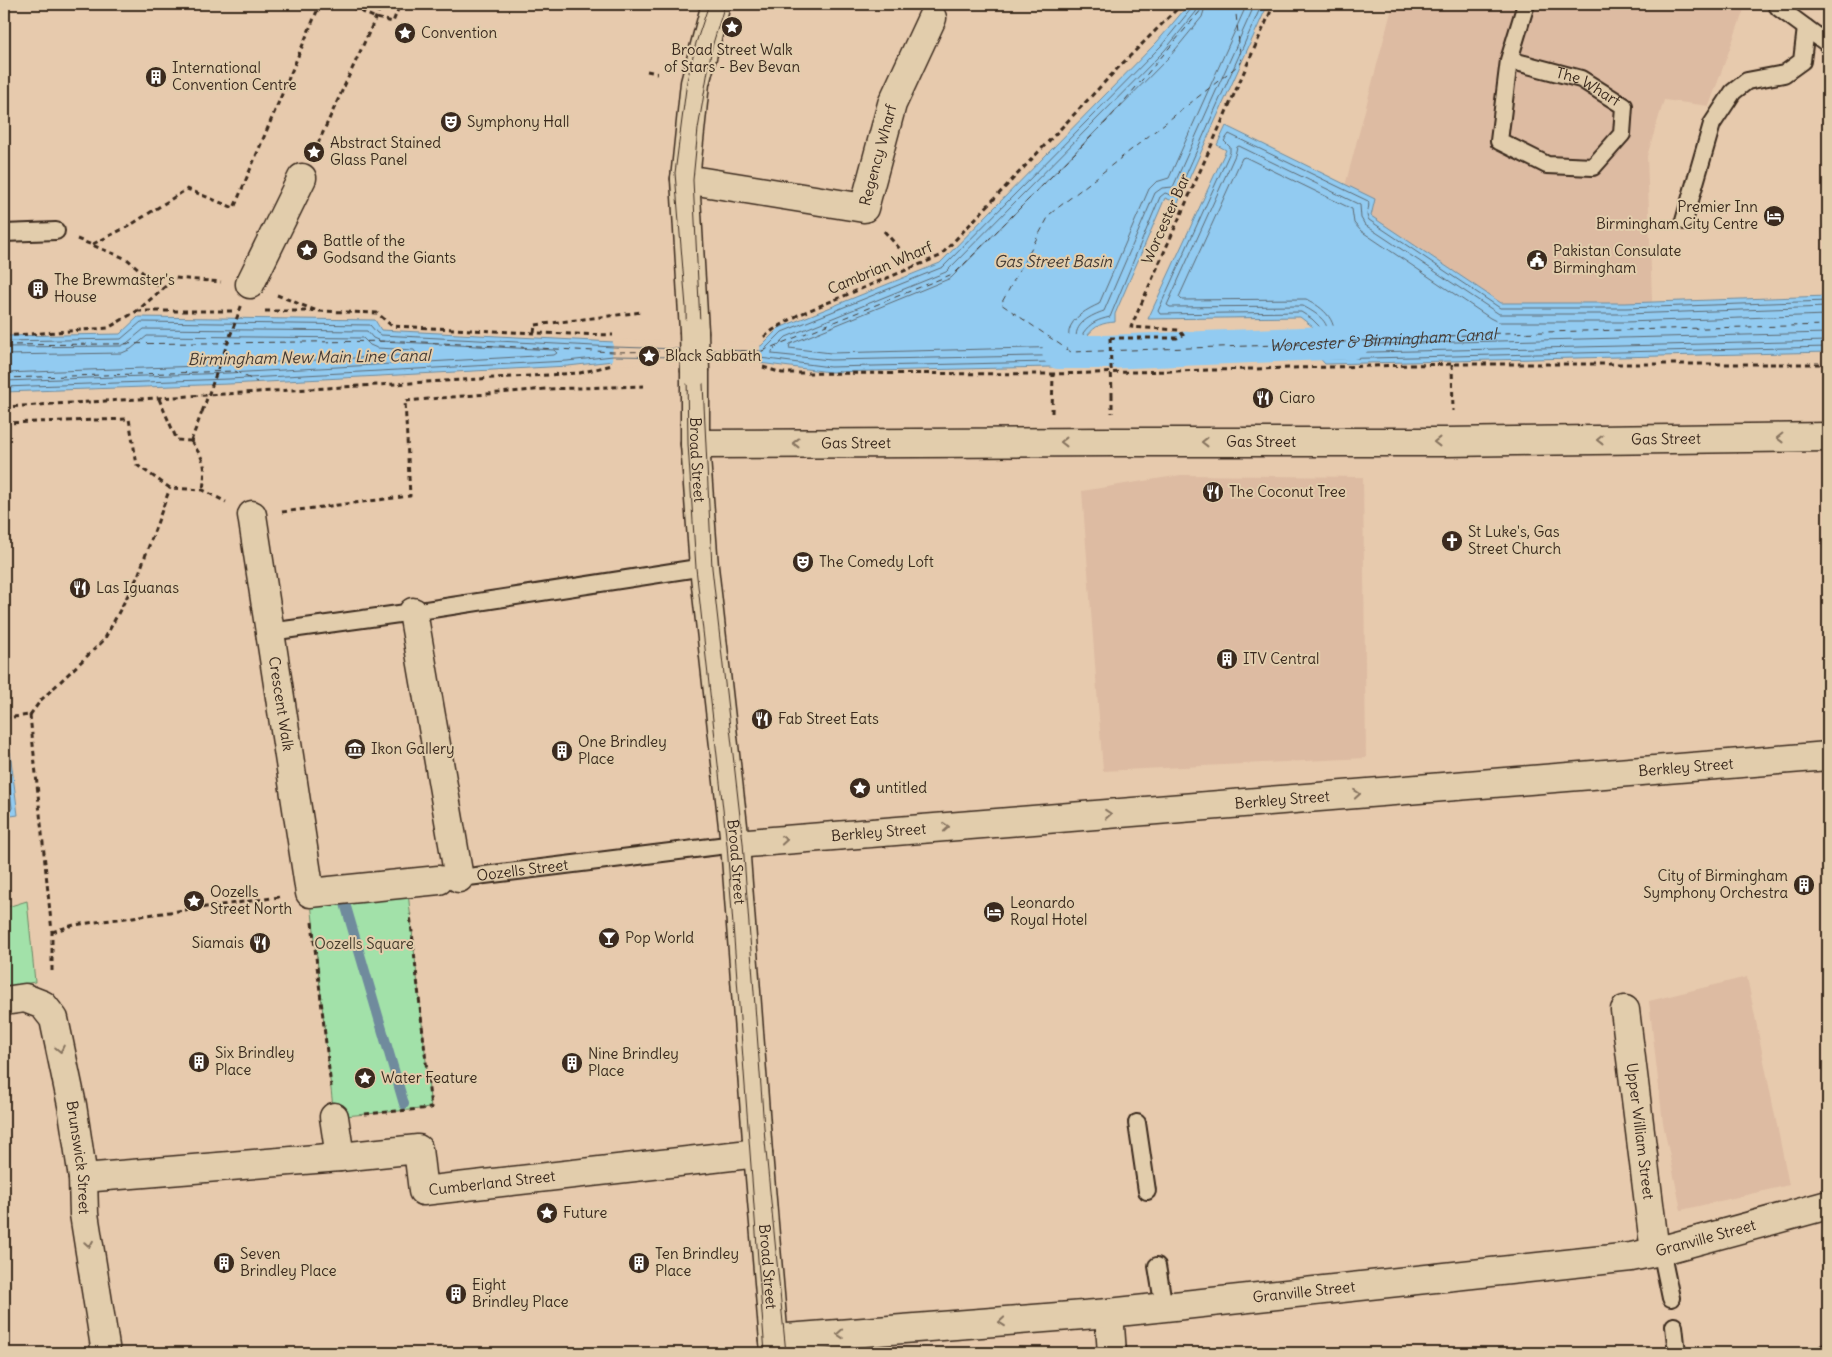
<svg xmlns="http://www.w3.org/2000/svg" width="1832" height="1357" font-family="Delius,sans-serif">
	<rect width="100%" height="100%" fill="#e7caad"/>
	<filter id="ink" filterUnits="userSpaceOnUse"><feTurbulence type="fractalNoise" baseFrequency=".02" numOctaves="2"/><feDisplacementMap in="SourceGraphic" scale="10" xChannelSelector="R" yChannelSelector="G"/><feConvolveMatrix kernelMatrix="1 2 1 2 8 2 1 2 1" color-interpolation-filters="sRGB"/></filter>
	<g filter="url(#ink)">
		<g fill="#ddbba2">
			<polygon points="1393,4 1746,4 1709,106 1664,100 1647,156 1653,328 1503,333 1501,303 1371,216 1375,199 1345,186"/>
			<polygon points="1181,475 1363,477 1366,758 1103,771 1082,491"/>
			<polygon points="1747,977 1789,1185 1681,1210 1663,1123 1649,1001"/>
		</g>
		<g fill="#a2e1a9" stroke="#6e8664">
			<polygon points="407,883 431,1108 334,1117 310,893"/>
			<polygon points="27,901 35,982 4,987 4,908"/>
		</g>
		<g fill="#92cbf1" stroke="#6f8b9d">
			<path d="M1189,4H1268L1178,203L1165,198L1115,314V322C1102,323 1096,325 1087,336L1103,345L1105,352L1094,366L830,372L759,363L613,361L568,366L229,384L4,392V336L120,334L138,317L375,320L381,330L614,342L761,346L779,328L940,263L1157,42Z"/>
			<polygon points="1226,126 1375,199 1371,216 1501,303 1625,303 1828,296 1828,352 1325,364 1307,344 1308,339 1317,330 1300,317 1148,319 1226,150 1217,145"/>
			<polygon points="10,752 18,815 4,817 4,761"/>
		</g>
		<polygon fill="#e7caad" points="613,340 760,343 762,342 760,344 761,366 612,363"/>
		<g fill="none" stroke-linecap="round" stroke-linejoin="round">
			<g stroke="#5e6a72" stroke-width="1">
				<path d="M1198,4L1196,12L1165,50L946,272L786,337L772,351V354L830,360L1088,355L1089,351L1077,341C1072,324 1092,315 1104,311L1155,193L1162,188L1173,187L1255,4"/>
				<path d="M1206,4L1202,17L1171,55L951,278L790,344L789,348L831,353L1069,347C1070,342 1068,337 1069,331C1072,317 1088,309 1099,304L1149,189L1156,182L1169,178L1247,4"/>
				<path d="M1828,301L1626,308H1500L1369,220C1364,214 1371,208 1368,201L1229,134L1224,141L1230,147V152L1158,311L1160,314L1301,312L1312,319L1320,327L1321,333L1313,343L1328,359L1828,347"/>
				<path d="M1828,307L1626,314H1499L1365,225L1361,218L1360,205L1239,146L1237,147L1235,155L1167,305L1170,307L1303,306C1312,311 1329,320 1327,332C1327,336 1323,340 1322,343L1331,353L1828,341"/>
				<path d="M1828,315L1626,322H1498L1490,318L1361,231L1354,223L1352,209L1245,157L1242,158L1179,297L1182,300L1306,299C1324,308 1340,322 1332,343L1334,345L1828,333"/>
				<polyline points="4,341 121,339 141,322 370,325 377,333 381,335 614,347 679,349"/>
				<polyline points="4,347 121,346 127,343 144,329 367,331 373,338 380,341 554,350 557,353 554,355 229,373 4,381"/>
				<polyline points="709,350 763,351 782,332 943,267 1161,46 1191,9 1192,4"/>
				<polyline points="4,355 122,353 131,349 147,336 363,338 370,345 377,348 414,350 416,353 414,355 200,366 4,373"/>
				<path d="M710,357L760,358L830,367L1092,361L1099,350L1084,340L1083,333C1091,322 1098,320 1110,317L1160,197L1165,193L1174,196L1177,195L1262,4"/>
				<polyline points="4,387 229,379 567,361 613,356 680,357"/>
				<polyline points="4,763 7,765 12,808 10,811 4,812"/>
			</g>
			<polyline stroke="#6f8b9d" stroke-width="10" points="344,900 404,1104"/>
			<polyline stroke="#92cbf1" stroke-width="34" points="1059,352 1105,352 1353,342"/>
			<g stroke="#443a33" stroke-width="1" stroke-dasharray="6 5" stroke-linecap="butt">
				<path id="s1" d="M1235,4L1241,63L1050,214L1001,304L1071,352L1307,344L1503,333L1828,325"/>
				<polyline points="4,345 403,341 614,352 680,351"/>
				<polyline points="707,351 762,351 955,273 1109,119 1202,9 1218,4"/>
				<polyline points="4,378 235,371 257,382"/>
			</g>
			<g stroke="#3b2a1e" stroke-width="20">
				<g id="lane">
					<polyline points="1776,4 1779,8 1828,44"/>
					<path id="s2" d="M1509,60L1581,79L1624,106L1622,134L1593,167L1547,165L1499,141L1509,60L1526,4"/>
					<polyline points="1684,221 1712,124 1733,92 1747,81 1784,74 1802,61 1806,28"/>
					<polyline points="4,233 56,231"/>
					<polyline points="270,632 413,612 704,567"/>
					<path id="s3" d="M452,879L735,844"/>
					<polyline points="1137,1123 1147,1191"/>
					<polyline points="1661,1250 1671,1298"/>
					<polyline points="1157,1266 1164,1308"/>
					<polyline points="1674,1326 1677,1353"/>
					<polyline points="1826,1353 1828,1352"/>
				</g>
			</g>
			<g stroke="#3b2a1e" stroke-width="31">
				<g id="street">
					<path id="s4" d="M685,179L864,208L892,104L932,18"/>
					<polyline points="250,284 302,178"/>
					<polyline points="694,331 685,179 695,83 716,4"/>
					<path id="s5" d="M695,372V444L704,567L735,844L758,1153L775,1353"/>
					<path id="s6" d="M695,444L1113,442H1446L1828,437"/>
					<path id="s7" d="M252,515L310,893L439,880"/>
					<polyline points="413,612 459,878"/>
					<path id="s8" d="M735,844L1828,756"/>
					<path id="s9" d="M4,1001L25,998L43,1005L54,1019L72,1105L83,1178L84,1214L106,1353"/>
					<path id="s10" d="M1625,1010L1655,1252"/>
					<polyline points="334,1117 340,1157"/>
					<path id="s11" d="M83,1178L340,1157L418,1149L423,1191L758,1153"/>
					<polyline points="1109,1313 1112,1353"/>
					<path id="s12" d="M774,1339L1109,1313L1631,1257L1655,1252L1828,1205"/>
				</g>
			</g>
			<g stroke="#3b2a1e" stroke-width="3" stroke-dasharray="5 4" stroke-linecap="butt">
				<polyline points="344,4 376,18 393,22 400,4"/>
				<polyline points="647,71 657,73"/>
				<polyline points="314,152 382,4"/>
				<polyline points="884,231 915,266"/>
				<polyline points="77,239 127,259 162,289"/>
				<polyline points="93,244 129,226 187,189 234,208 320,4"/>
				<polyline points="277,295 317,311 377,313 392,326 534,333 613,335"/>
				<polyline points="137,311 236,311"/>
				<polyline points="265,311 314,311"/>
				<polyline points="534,333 535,325 642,312"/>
				<polyline points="4,336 108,328 137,311 175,278 221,282"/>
				<polyline points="764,337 773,330 798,315 940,256 1117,69 1182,4"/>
				<polyline points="1110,338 1177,338 1183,335 1179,330 1131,327 1274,4"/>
				<polyline points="1452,364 1453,411"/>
				<polyline points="763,367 782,373 1053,374 1452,364 1828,364"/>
				<polyline points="1112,394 1112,413"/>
				<polyline points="159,399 177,440 191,441"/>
				<polyline points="4,407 580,373 612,365"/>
				<polyline points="1052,413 1053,374"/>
				<polyline points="4,423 129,419 137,465 170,488 203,490 226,502"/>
				<path d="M191,441C206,463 206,464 203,490"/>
				<polyline points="191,441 202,412"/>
				<polyline points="282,512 410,496 405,401 546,389 644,386"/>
				<polyline points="30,715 52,932 52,975"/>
				<polyline points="30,715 41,700 104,640 138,576 170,488"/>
				<polyline points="4,718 30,715"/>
				<polyline points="312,922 331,1087"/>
				<polyline points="52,932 74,925 280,897"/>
				<polyline points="365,1114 431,1108 410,914"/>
			</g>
			<use href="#lane" stroke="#e2cdac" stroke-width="16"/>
			<use href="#street" stroke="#e2cdac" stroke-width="28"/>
			<g stroke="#3b2a1e" stroke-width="1">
				<polyline points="709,4 696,43 687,81 675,173 686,307 688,444 696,568 727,845 765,1353"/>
				<polyline points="725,4 712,47 698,129 693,180 712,568 743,843 765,1141 786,1353"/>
			</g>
			<g stroke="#3b2a1e" stroke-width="31" stroke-linecap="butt">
				<polyline id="street-bridge" points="694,331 695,372"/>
			</g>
			<g stroke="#3b2a1e" stroke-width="3" stroke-dasharray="5 4" stroke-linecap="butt">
				<polyline points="1110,338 1112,394"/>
				<polyline points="202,412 242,304"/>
			</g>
			<use href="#street-bridge" stroke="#e2cdac" stroke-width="28"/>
		</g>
		<defs><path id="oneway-chevron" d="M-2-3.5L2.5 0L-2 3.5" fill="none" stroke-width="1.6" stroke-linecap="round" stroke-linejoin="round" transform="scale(1.25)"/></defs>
		<g stroke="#86735e">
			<use href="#oneway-chevron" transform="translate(1780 438) rotate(179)"/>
			<use href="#oneway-chevron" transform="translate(1600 440) rotate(179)"/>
			<use href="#oneway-chevron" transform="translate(1064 442) rotate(180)"/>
			<use href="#oneway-chevron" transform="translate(1205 442) rotate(-180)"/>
			<use href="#oneway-chevron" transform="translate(1437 442) rotate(-180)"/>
			<use href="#oneway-chevron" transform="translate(796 443) rotate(180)"/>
			<use href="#oneway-chevron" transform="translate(1357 794) rotate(-5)"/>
			<use href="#oneway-chevron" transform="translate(1108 814) rotate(-5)"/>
			<use href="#oneway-chevron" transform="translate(946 827) rotate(-5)"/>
			<use href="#oneway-chevron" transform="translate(784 840) rotate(-5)"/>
			<use href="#oneway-chevron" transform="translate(60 1049) rotate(78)"/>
			<use href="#oneway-chevron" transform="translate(89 1244) rotate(81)"/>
			<use href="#oneway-chevron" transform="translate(1002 1322) rotate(175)"/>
			<use href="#oneway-chevron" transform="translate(840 1334) rotate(176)"/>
		</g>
	</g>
	<defs>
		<g id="sight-disc" transform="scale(1.125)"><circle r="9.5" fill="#3b2a1e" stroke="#e2cdac"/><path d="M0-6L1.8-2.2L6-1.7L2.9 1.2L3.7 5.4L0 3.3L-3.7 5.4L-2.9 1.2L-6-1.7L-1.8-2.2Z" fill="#fff"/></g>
		<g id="building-disc" transform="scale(1.125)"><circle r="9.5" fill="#3b2a1e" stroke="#e2cdac"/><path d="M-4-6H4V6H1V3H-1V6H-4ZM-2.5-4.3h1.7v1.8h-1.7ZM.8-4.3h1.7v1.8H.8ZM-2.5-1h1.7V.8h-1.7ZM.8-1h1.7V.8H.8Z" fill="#fff"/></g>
		<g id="theatre-disc" transform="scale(1.125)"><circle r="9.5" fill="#3b2a1e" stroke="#e2cdac"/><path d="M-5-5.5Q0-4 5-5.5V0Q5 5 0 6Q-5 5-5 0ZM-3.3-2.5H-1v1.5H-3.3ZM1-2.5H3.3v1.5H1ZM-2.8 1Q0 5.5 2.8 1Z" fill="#fff"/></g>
		<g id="hotel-disc" transform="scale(1.125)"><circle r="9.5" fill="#3b2a1e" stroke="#e2cdac"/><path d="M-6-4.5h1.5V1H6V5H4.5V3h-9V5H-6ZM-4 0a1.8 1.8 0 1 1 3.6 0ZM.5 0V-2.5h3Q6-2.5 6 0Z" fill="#fff"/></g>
		<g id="civic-disc" transform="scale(1.125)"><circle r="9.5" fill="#3b2a1e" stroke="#e2cdac"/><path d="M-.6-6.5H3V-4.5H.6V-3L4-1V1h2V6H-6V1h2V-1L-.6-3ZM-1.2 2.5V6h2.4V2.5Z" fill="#fff"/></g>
		<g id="restaurant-disc" transform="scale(1.125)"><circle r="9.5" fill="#3b2a1e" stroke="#e2cdac"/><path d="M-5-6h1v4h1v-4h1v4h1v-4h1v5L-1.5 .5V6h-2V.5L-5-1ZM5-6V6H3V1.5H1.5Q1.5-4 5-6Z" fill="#fff"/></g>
		<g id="church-disc" transform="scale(1.125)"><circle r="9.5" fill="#3b2a1e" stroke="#e2cdac"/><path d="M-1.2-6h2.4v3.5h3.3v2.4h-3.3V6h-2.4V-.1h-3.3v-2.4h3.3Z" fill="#fff"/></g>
		<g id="museum-disc" transform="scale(1.125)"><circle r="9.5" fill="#3b2a1e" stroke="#e2cdac"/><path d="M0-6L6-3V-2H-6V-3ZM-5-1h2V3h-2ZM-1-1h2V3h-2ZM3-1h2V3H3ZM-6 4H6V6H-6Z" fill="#fff"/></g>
		<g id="bar-disc" transform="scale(1.125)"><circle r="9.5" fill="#3b2a1e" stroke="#e2cdac"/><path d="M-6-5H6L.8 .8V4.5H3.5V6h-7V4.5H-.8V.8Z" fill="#fff"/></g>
	</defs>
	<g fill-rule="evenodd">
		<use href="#sight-disc" x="732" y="27"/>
		<use href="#sight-disc" x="405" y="33"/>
		<use href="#building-disc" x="156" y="77"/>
		<use href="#theatre-disc" x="451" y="122"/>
		<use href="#sight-disc" x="314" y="152"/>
		<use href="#hotel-disc" x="1774" y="216"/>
		<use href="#sight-disc" x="307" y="250"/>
		<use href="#civic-disc" x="1537" y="260"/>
		<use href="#building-disc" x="38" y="289"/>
		<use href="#sight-disc" x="649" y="356"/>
		<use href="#restaurant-disc" x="1263" y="398"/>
		<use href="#restaurant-disc" x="1213" y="492"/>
		<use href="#church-disc" x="1452" y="541"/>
		<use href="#theatre-disc" x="803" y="562"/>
		<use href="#restaurant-disc" x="80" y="588"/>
		<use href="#building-disc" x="1227" y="659"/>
		<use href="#restaurant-disc" x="762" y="719"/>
		<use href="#museum-disc" x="355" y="749"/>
		<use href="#building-disc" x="562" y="751"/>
		<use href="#sight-disc" x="860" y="788"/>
		<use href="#building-disc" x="1804" y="885"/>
		<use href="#sight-disc" x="194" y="901"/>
		<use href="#hotel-disc" x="994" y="912"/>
		<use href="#bar-disc" x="609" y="938"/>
		<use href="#restaurant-disc" x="260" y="943"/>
		<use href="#building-disc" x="199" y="1062"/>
		<use href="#building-disc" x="572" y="1063"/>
		<use href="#sight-disc" x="365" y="1078"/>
		<use href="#sight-disc" x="547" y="1213"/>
		<use href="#building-disc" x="224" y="1263"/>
		<use href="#building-disc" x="639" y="1263"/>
		<use href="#building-disc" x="456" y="1294"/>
	</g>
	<g text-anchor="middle" stroke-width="4" stroke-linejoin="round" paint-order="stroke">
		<g font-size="15" fill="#3b2a1e" stroke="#e2cdac" text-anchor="start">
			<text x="421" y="38">Convention</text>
			<text x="732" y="55" text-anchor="middle">Broad Street Walk<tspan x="732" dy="17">of Stars - Bev Bevan</tspan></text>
			<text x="172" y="73">International<tspan x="172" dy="17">Convention Centre</tspan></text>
			<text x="467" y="127">Symphony Hall</text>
			<text x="330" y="148">Abstract Stained<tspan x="330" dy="17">Glass Panel</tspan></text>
			<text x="1758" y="212" text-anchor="end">Premier Inn<tspan x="1758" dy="17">Birmingham City Centre</tspan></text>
			<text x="323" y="246">Battle of the<tspan x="323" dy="17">Godsand the Giants</tspan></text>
			<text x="1553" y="256">Pakistan Consulate<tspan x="1553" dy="17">Birmingham</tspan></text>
			<text x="54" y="285">The Brewmaster's<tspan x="54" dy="17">House</tspan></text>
			<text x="665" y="361">Black Sabbath</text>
			<text x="1279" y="403">Ciaro</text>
			<text x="1229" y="497">The Coconut Tree</text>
			<text x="1468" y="537">St Luke's, Gas<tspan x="1468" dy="17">Street Church</tspan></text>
			<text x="819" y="567">The Comedy Loft</text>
			<text x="96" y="593">Las Iguanas</text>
			<text x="1243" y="664">ITV Central</text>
			<text x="778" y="724">Fab Street Eats</text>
			<text x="578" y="747">One Brindley<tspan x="578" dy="17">Place</tspan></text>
			<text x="371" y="754">Ikon Gallery</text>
			<text x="876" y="793">untitled</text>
			<text x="1788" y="881" text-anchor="end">City of Birmingham<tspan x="1788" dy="17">Symphony Orchestra</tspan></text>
			<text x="210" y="897">Oozells<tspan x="210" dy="17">Street North</tspan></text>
			<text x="1010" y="908">Leonardo<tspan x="1010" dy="17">Royal Hotel</tspan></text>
			<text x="625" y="943">Pop World</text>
			<text x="244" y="948" text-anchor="end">Siamais</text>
			<text x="215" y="1058">Six Brindley<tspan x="215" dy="17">Place</tspan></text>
			<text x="588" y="1059">Nine Brindley<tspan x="588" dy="17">Place</tspan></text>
			<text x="381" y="1083">Water Feature</text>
			<text x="563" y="1218">Future</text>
			<text x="240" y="1259">Seven<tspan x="240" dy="17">Brindley Place</tspan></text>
			<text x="655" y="1259">Ten Brindley<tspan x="655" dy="17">Place</tspan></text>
			<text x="472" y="1290">Eight<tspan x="472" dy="17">Brindley Place</tspan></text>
		</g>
		<g font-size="15" fill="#3b2a1e" stroke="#e2cdac">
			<text dy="5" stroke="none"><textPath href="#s2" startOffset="84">The Wharf</textPath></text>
			<text dy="5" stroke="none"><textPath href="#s4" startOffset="236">Regency Wharf</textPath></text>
			<text transform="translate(1166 219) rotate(-66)" y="5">Worcester Bar</text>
			<text transform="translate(880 268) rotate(-23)" y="5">Cambrian Wharf</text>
			<text dy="5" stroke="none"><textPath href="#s6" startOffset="971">Gas Street</textPath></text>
			<text dy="5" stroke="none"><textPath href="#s6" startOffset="566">Gas Street</textPath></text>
			<text dy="5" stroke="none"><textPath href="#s6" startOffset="161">Gas Street</textPath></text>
			<text dy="5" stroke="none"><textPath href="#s5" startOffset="88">Broad Street</textPath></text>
			<text dy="5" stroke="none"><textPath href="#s7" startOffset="191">Crescent Walk</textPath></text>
			<text dy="5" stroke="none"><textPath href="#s8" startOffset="954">Berkley Street</textPath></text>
			<text dy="5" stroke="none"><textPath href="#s8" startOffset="549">Berkley Street</textPath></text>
			<text dy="5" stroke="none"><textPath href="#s8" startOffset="144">Berkley Street</textPath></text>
			<text dy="5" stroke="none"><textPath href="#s5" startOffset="492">Broad Street</textPath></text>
			<text dy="5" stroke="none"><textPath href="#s3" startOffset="71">Oozells Street</textPath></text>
			<text dy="5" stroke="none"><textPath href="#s10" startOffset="122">Upper William Street</textPath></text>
			<text dy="5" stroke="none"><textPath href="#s9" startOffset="199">Brunswick Street</textPath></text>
			<text dy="5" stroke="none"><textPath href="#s11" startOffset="448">Cumberland Street</textPath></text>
			<text dy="5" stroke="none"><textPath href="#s12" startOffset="938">Granville Street</textPath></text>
			<text dy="5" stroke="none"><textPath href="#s5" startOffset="898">Broad Street</textPath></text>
			<text dy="5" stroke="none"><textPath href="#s12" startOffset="532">Granville Street</textPath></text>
		</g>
		<g font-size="15" fill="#453c2c" stroke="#e2cdac">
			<text x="364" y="949">Oozells Square</text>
		</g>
		<g font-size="16" font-style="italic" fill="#443a33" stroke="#e2cdac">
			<text x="1053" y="267">Gas Street Basin</text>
			<text dy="6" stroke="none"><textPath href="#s1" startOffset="802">Worcester &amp; Birmingham Canal</textPath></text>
			<text transform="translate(309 357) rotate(-1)" y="6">Birmingham New Main Line Canal</text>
		</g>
	</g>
	<rect width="1832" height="1357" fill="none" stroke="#e2cdac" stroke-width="20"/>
	<rect x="10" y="10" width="1812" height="1337" fill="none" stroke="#3b2a1e" stroke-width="2" filter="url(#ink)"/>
</svg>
